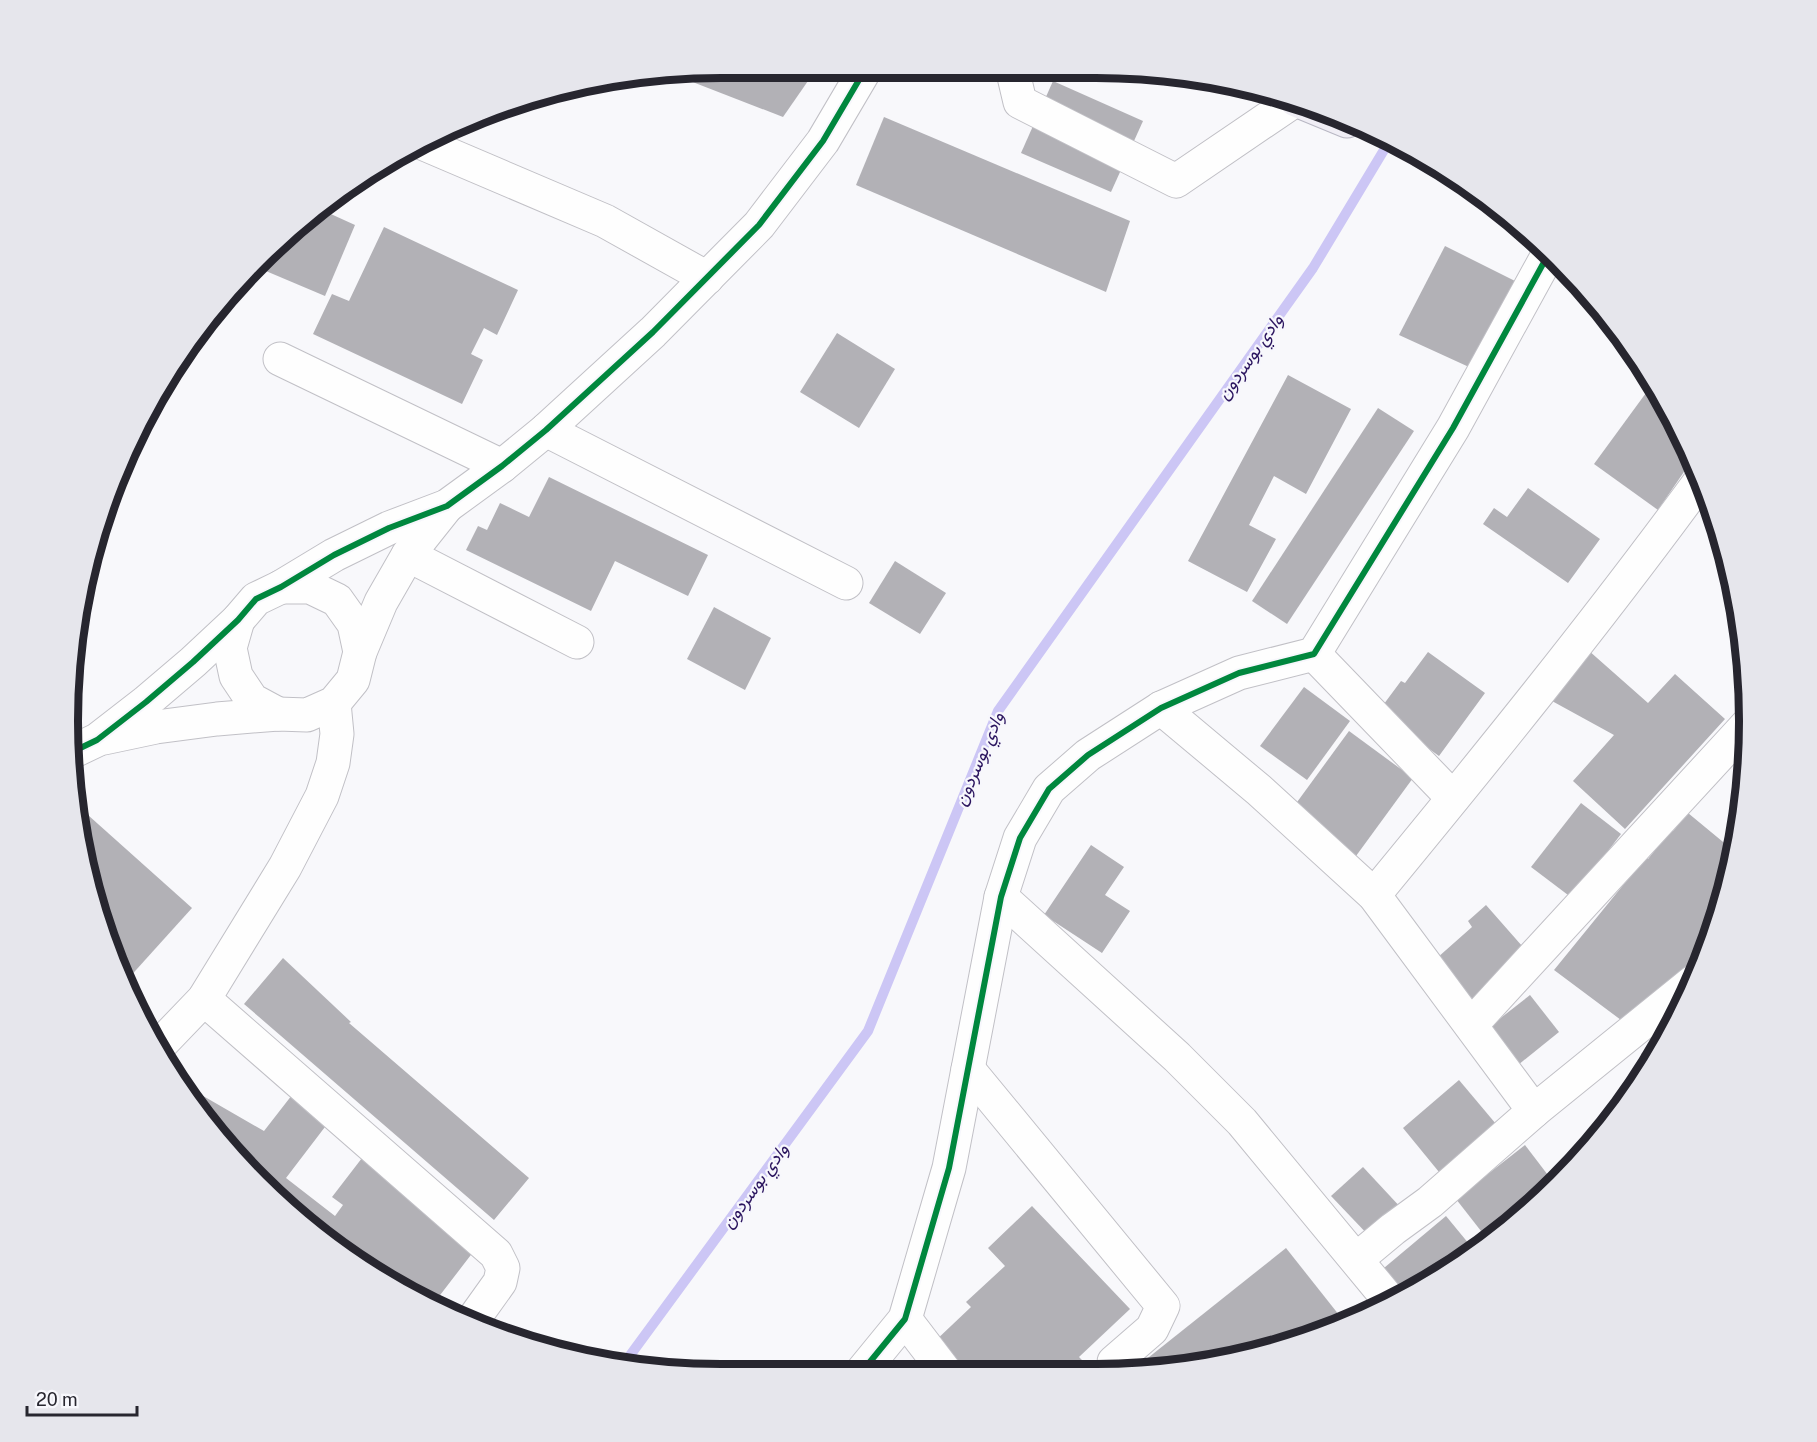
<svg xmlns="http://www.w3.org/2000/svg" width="1817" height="1442" font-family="'Public Sans',Vazirmatn,sans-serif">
	<rect width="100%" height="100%" fill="#f8f8fb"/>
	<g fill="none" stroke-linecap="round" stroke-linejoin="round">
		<polyline stroke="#ccc6f5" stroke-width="10" points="623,1365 868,1031 998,711 1313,268 1390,140"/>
	</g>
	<g fill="#b2b1b6">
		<polygon points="721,68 817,68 783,117 672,74"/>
		<polygon points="1053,81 1143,121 1111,192 1021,153"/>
		<polygon points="884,117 1130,221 1106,292 856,185"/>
		<polygon points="322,210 355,225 325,296 254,266 259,259"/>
		<polygon points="384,227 518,290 497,335 484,328 471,354 483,360 462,404 313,334 332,294 349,301"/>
		<polygon points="1445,246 1517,282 1469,367 1399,335"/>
		<polygon points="837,333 895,369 859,428 800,392"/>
		<polygon points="1288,375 1351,409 1306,494 1274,476 1249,525 1276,539 1247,592 1188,561"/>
		<polygon points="1654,382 1662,395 1692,460 1658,510 1594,464"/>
		<polygon points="1378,408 1414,431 1287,624 1252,601"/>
		<polygon points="549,477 708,555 688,596 615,561 591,611 466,550 478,526 487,530 500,503 529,517"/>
		<polygon points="1528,488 1600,539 1568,583 1483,524 1494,508 1507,517"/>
		<polygon points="895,561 946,593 920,634 869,603"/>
		<polygon points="714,607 771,638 745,690 687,659"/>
		<polygon points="1588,650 1648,703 1675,674 1725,719 1625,829 1573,781 1614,735 1552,701"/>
		<polygon points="1428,652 1485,693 1439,756 1378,712 1401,681 1405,683"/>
		<polygon points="1304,687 1350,721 1307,780 1260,746"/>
		<polygon points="1349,731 1413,778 1356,856 1292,809"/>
		<polygon points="1581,803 1621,834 1572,898 1531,867"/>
		<polygon points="79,807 192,908 127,980 90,890"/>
		<polygon points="1688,813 1734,851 1727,890 1703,955 1690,965 1662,997 1621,1020 1554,970 1646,857 1648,859 1671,830 1673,831"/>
		<polygon points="1091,845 1124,867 1105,895 1130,911 1102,953 1044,915"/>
		<polygon points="1486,905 1529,954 1475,1002 1437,958 1472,927 1468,921"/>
		<polygon points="283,958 351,1022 349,1023 529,1178 494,1220 244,1004"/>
		<polygon points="1530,995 1559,1032 1518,1065 1488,1028"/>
		<polygon points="1670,1029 1649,1063 1641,1054"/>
		<polygon points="1459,1080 1496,1124 1439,1172 1403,1128"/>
		<polygon points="179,1082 264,1131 292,1095 328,1123 286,1178 335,1216 343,1205 332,1197 362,1158 477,1247 434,1303 323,1240 229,1152"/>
		<polygon points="1525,1145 1554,1183 1527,1213 1488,1240 1456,1199"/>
		<polygon points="1363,1167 1403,1210 1372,1239 1331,1196"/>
		<polygon points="1032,1206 1130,1309 1079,1357 1084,1362 1072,1373 962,1374 933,1343 971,1307 966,1302 1005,1266 988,1248"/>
		<polygon points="1446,1216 1474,1250 1422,1287 1405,1294 1384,1268"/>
		<polygon points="1286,1248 1343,1320 1265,1352 1139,1373 1129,1373"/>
		<polygon points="907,1360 922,1374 895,1374"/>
	</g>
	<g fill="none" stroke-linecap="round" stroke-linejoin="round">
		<g stroke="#c1c0c6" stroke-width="35">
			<g id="minor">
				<polyline points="1012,68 1020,102 1176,181 1295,100"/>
				<polyline points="422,143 605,221 707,278"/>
				<polyline points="280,359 502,466"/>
				<polyline points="546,430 846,583"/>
				<polyline points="408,555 577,642"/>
				<polyline points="281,587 310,587 337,600 354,624 360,652"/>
				<polyline points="238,620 230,648 236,676 252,700 278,714"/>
				<polyline points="1314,654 1453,798"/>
				<polyline points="1161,708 1259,790 1374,895 1534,1111"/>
				<polyline points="104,738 156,727 217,719 278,714 307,715 334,703 353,680 360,652 381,602 408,555 447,506"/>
				<polyline points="72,752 97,740 146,702 193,662 238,620 256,599 281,587 334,555 389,528 447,506 502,466 546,430 653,332 759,225 823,141 866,68"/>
				<path d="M1374,895C1486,759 1597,622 1701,480"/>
				<polyline points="1001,897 1177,1057 1242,1122 1390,1301"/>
				<polyline points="204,999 496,1254 503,1268 500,1282 470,1324"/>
				<polyline points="1471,1025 1747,725"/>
				<polyline points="156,1049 204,999 285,867 322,796 333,763 337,734 334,703"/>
				<polyline points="968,1069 1163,1306 1152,1329 1114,1362 1114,1373"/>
				<polyline points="1357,1259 1393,1229 1430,1202 1534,1111 1693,982"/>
				<polyline points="905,1319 947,1374"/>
				<polyline points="860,1374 905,1319 949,1168 1001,897 1020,838 1049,789 1088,755 1161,708 1239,673 1314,654 1453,428 1549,253"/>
			</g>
		</g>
		<g stroke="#b8b7c3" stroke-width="35">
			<polyline id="major" points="1296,100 1347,121"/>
		</g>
		<use href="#minor" stroke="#fefefe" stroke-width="33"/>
		<use href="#major" stroke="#f0eef5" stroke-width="33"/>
		<g stroke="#f7f7fc" stroke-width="10">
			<g id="cycleway">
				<polyline points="72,752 97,740 146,702 193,662 238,620 256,599 281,587 334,555 389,528 447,506 502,466 546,430 653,332 759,225 823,141 866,68"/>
				<polyline points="860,1374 905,1319 949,1168 1001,897 1020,838 1049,789 1088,755 1161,708 1239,673 1314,654 1453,428 1549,253"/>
			</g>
		</g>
		<use href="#cycleway" stroke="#00873e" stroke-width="6"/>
	</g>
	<g text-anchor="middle" stroke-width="4.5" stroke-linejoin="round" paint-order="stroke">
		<g font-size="18" font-style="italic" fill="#2b155f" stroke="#f7f7fc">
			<text transform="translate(1250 357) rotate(-55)" y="6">وادي بوسردون</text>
			<text transform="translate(979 759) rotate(-67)" y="6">وادي بوسردون</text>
			<text transform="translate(755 1186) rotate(-54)" y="6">وادي بوسردون</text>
		</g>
	</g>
	<path d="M0 0H1817V1442H0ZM721 78H1096A643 643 0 0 1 1739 721V721A643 643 0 0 1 1096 1364H721A643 643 0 0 1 78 721V721A643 643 0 0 1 721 78Z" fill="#e6e6ec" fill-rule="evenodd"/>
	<path fill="none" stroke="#27262f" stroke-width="8" d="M721 78H1096A643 643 0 0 1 1739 721V721A643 643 0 0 1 1096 1364H721A643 643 0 0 1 78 721V721A643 643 0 0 1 721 78Z"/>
	<path d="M27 1406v9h110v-9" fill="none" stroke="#27262f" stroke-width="3"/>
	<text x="36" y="1406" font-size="18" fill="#27262f" stroke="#f7f7fc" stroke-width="4.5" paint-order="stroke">20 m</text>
</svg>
